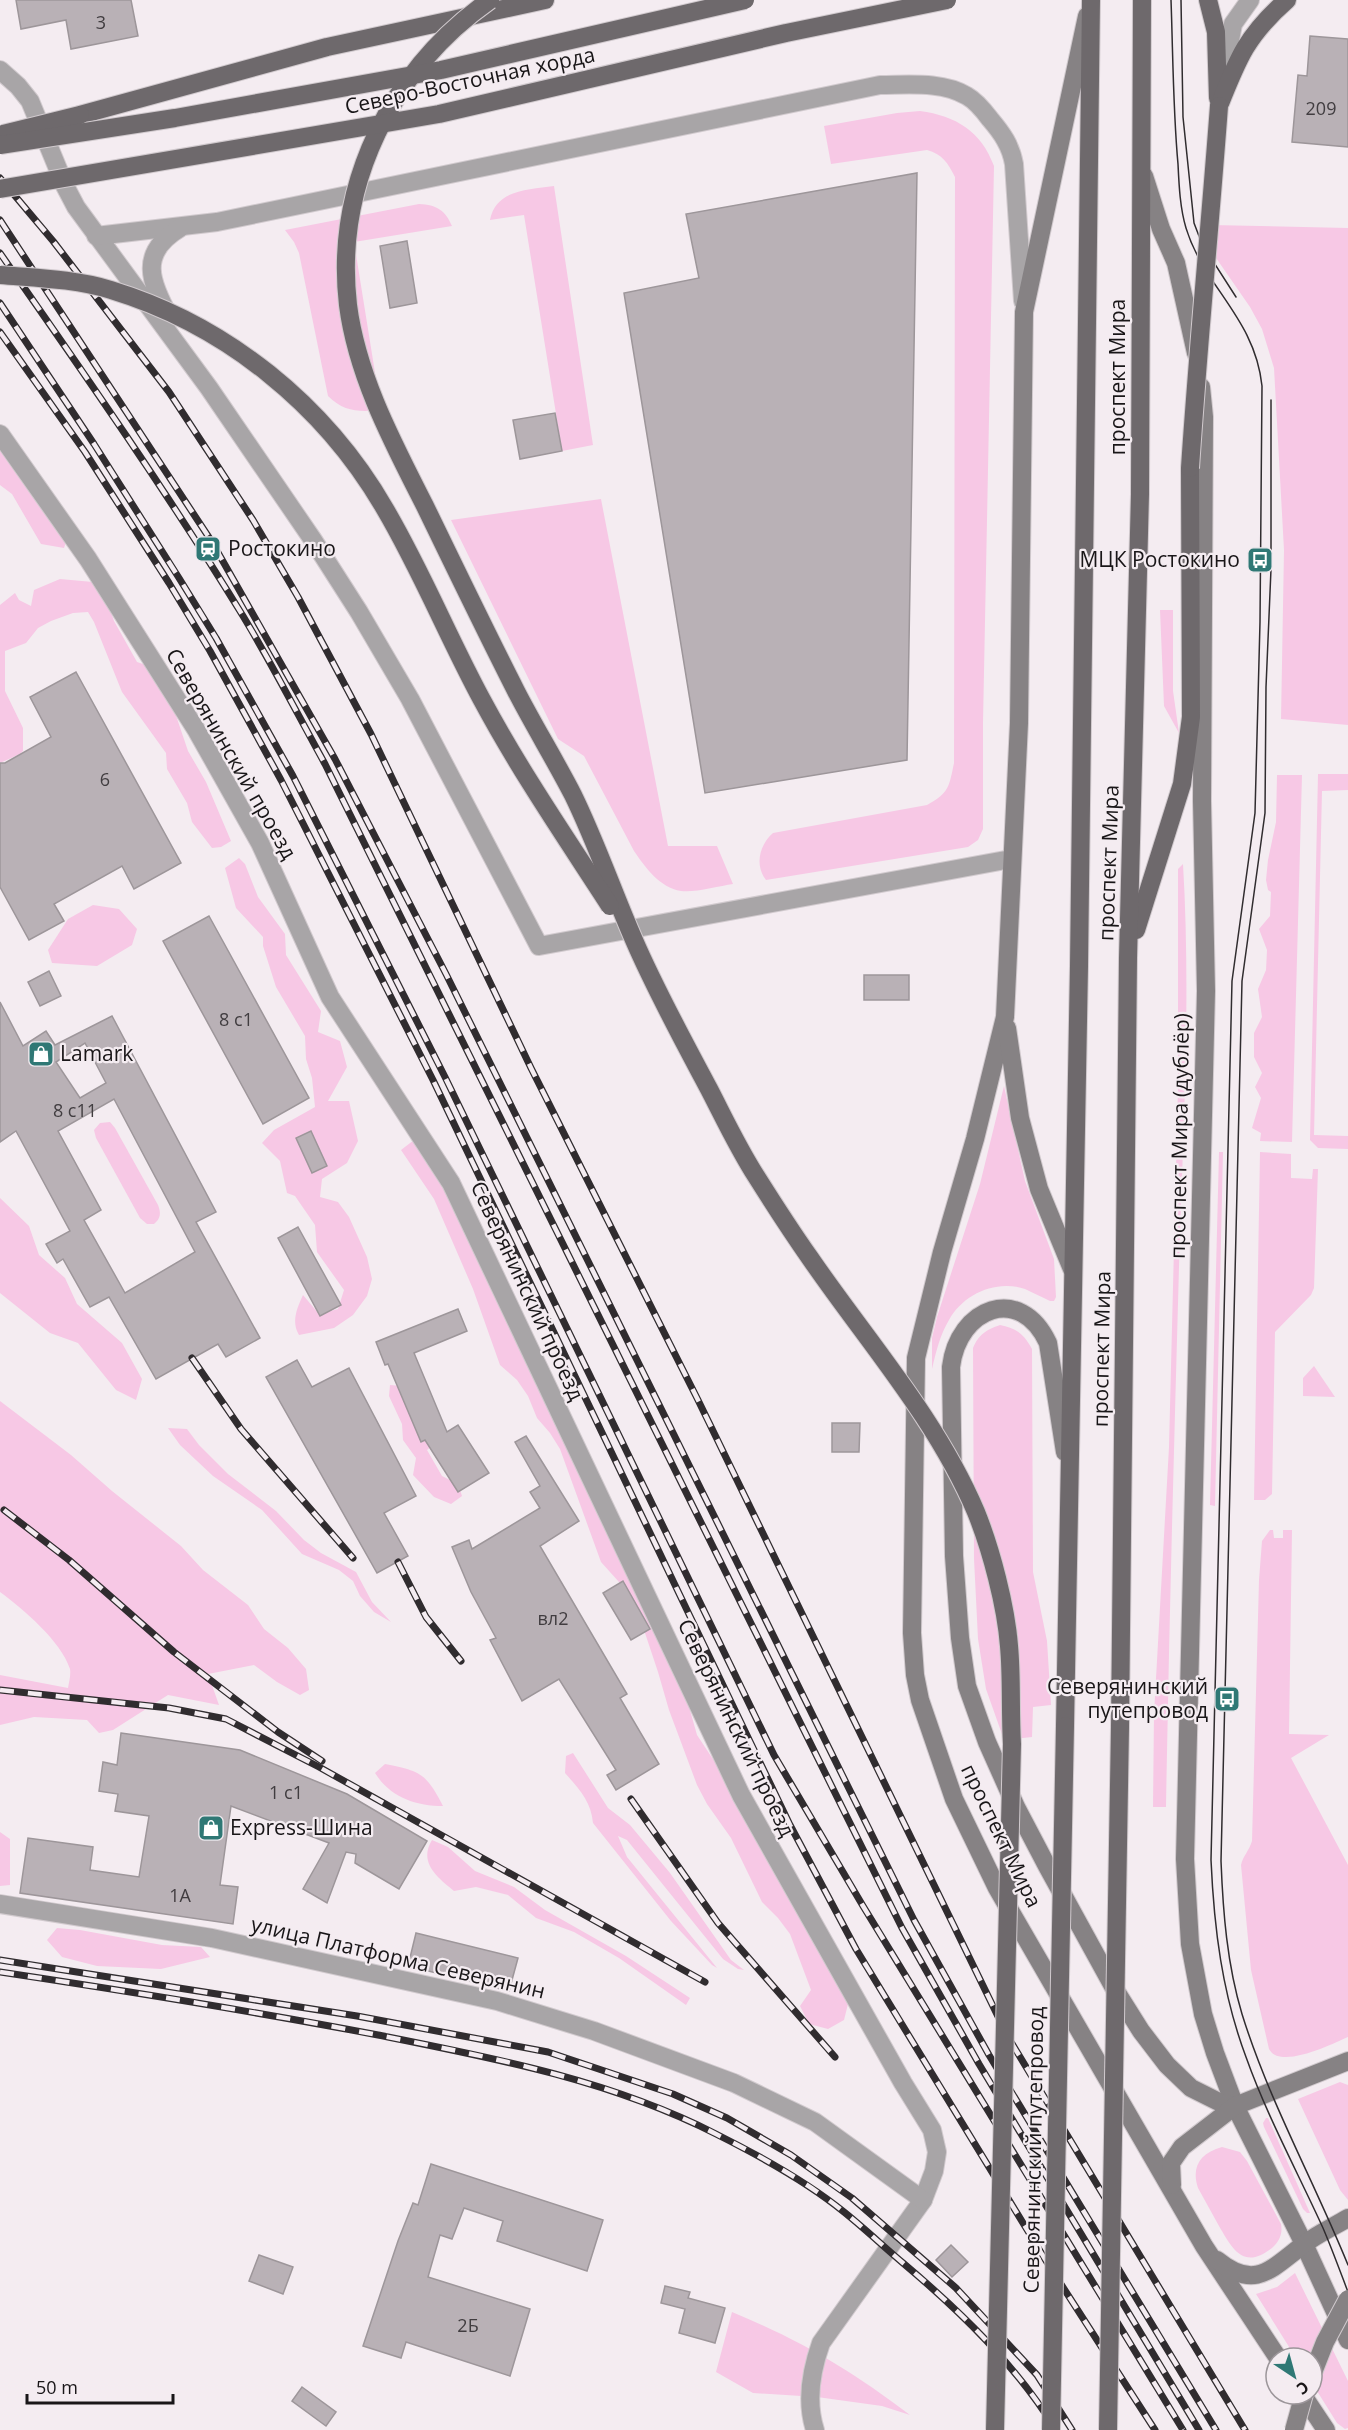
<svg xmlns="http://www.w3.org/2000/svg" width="1348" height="2430" font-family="'Open Sans',sans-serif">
	<rect width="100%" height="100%" fill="#f4ecf1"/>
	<g fill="#f7c8e5">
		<path d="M920,111C956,116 981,131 994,166L983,723V829L978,840L968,847L766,880C754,865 760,844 773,833L927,805C949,793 949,787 954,763L955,177C948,163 942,154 927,150L831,164L824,126L897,113Z"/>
		<path d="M554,186L593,445L562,451L524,215L490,220C496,189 528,190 554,186Z"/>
		<path d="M419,204C437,205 445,210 452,226L354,242L381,410C359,412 344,412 328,396L299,253L294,242L285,230Z"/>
		<polygon points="1211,225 1348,228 1348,725 1281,719 1284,550 1274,368 1262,329 1250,307 1205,242"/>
		<polygon points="0,424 18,448 68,536 64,548 41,544 12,494 0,485"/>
		<path d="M601,499L668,846H717L733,884C719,886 694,893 681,891C660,888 645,867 634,851L584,756L558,739L451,520Z"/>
		<polygon points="60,579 93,582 103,588 114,621 137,662 149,666 165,683 188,751 206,782 231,841 221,847 212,848 192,822 187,803 167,769 166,753 122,692 94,622 88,612 73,613 51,621 38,628 26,643 5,651 5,691 23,728 23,751 20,754 0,763 0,605 15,593 19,600 31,606 34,590"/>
		<polygon points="1160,610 1173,610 1173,691 1179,733 1164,706"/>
		<polygon points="1318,774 1348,774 1348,790 1322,791 1314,1135 1348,1136 1348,1149 1318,1148 1310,1140"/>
		<polygon points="1277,775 1302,775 1292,1142 1260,1141 1261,1133 1252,1128 1261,1098 1255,1087 1262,1073 1254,1057 1254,1033 1262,1017 1258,989 1266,970 1267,950 1259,929 1270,916 1271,892 1268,890 1266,880 1268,860 1276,822"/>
		<path d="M239,858L245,864L258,897L285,934L286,955L321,1011L318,1032L340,1041L347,1067L328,1101H349L358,1141L347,1163L322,1179L320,1197L338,1202L349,1217L367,1257L372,1279L367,1296L353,1315L334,1328L299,1335C291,1322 297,1308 303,1295L319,1314L338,1309L344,1290L317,1252L315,1225L295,1196L287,1193L280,1161L262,1143L274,1130L315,1107L312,1078L306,1059L305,1036L276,987L263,946V937L236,908L225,868Z"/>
		<path d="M1183,864C1191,998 1183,1133 1179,1267C1174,1447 1169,1627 1166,1807H1153L1154,1714L1169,1447L1178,1087V869Z"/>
		<polygon points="93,905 119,909 137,929 132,945 97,966 52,963 48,950 68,919"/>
		<path d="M1004,1086L1025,1181L1054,1259L1056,1297L1054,1301H1050C1042,1297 1033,1293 1025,1289C996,1279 963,1294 949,1320C940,1335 936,1352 932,1369V1338L937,1317L980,1184Z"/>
		<path d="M110,1122L115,1128L158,1205C161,1213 161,1218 154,1224H147L140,1218L96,1138L94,1130L100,1123Z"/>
		<polygon points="418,1125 686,1696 697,1735 738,1797 849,2000 844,2020 828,2029 809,2024 800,2006 811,1990 790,1934 778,1918 762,1902 731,1838 707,1804 697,1785 669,1710 658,1672 639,1615 619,1582 601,1562 560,1449 550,1433 537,1418 528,1396 517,1380 500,1365 473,1289 434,1199 401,1150 414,1140"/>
		<polygon points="1219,1152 1223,1152 1215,1506 1210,1505"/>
		<polygon points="1260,1152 1291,1154 1291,1178 1312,1179 1313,1169 1318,1169 1314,1288 1311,1295 1275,1332 1272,1494 1265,1500 1254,1500"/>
		<polygon points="0,1198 29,1226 39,1255 65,1278 77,1304 122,1343 142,1379 136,1400 116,1390 78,1343 50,1333 0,1293"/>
		<path d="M1000,1325C1016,1328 1024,1334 1032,1349L1033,1572L1047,1641L1051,1705L1033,1707L1032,1737L1004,1740L986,1689L978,1639L974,1559L973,1348C979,1334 986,1330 1000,1325Z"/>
		<polygon points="1314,1366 1335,1397 1303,1396 1303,1378"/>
		<polygon points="390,1385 402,1386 434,1444 427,1450 442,1476 458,1484 462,1496 451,1504 434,1497 413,1475 416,1458 403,1440 402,1424 389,1396"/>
		<path d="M0,1401L71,1455L112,1491L181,1546L203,1570L248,1605L264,1629L288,1648L306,1669L309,1690L300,1695L277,1682L254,1665L208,1674L219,1705L168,1695L113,1730L99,1733L87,1720L34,1717L0,1725V1675L68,1688C69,1682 71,1675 70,1669C61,1641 23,1609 0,1592Z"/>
		<polygon points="168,1428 187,1429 199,1445 228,1474 276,1511 304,1540 321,1553 356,1572 372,1602 391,1622 374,1612 360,1596 353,1581 339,1570 302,1554 262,1510 213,1476 180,1445"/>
		<path d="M1270,1530H1273L1274,1538H1283V1530H1292L1289,1734L1329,1735L1291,1758L1348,1865V2037C1332,2044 1280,2070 1269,2049L1251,1970L1241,1865C1243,1856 1249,1851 1252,1841L1259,1580L1262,1541Z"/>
		<path d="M573,1753L608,1808L630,1825L670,1873L731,1960L744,1970L738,1969L723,1959L627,1840L618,1836L627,1857L717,1968L712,1965L671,1921L593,1823C591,1801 579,1789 565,1773L566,1756Z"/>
		<path d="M385,1764C420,1771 426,1773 443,1806C415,1806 390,1797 375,1773Z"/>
		<polygon points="0,1832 10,1839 10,1885 0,1886"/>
		<path d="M432,1840L448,1847L475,1871L514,1887L545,1910L626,1956L690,1998L686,2005L619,1958L574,1932L536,1918L508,1895L476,1887L454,1891C438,1878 418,1863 432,1840Z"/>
		<polygon points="57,1928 80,1930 162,1945 201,1947 210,1957 161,1969 97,1966 62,1957 47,1940"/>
		<polygon points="1340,2082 1348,2085 1348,2200 1340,2190 1298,2099"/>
		<polygon points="1266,2118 1268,2118 1310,2213 1307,2213 1303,2209 1264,2127 1263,2123"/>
		<path d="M1222,2147L1240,2152L1247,2161L1281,2224C1283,2234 1279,2242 1272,2248C1243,2271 1232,2248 1219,2226C1212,2213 1205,2201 1198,2188C1191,2167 1200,2153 1222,2147Z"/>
		<polygon points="1295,2273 1348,2381 1348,2428 1345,2429 1337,2423 1312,2383 1312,2358 1296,2358 1256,2294 1277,2287"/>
		<path d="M732,2312C800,2340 851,2370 910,2415L882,2406L817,2397L753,2393L716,2372Z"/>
	</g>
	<g fill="#b9b1b6" stroke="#9d969a" stroke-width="1.5" fill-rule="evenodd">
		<polygon points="16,0 131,0 138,36 71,49 66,20 21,29"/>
		<polygon points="1310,36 1348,39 1348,147 1292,142 1298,75 1307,76"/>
		<polygon points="917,173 907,760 705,793 624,293 699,278 686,214"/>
		<polygon points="407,241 417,303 390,308 380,246"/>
		<polygon points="555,413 562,451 520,459 513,420"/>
		<polygon points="76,672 181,863 134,889 122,866 54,904 64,921 29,940 0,887 0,763 5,763 51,737 30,697"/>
		<polygon points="209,916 309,1098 263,1124 163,941"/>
		<polygon points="49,971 61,996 40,1006 28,982"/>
		<rect x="864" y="975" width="45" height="25"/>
		<path d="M0,1002L23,1046L46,1031L55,1045L112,1016L216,1212L196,1222L260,1338L226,1357L218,1344L156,1379L109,1297L90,1307L63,1259L57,1263L46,1244L70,1231L16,1131L0,1142ZM85,1043L106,1083L80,1098L56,1062ZM114,1099L195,1252L125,1293L84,1220L101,1210L58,1131Z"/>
		<polygon points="311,1131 327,1166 312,1173 296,1138"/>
		<polygon points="298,1227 341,1305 320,1316 278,1238"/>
		<polygon points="458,1309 467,1331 414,1353 447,1432 458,1425 489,1473 458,1492 425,1440 421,1442 388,1364 385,1365 376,1342"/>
		<polygon points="297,1360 312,1387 349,1368 416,1496 384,1513 408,1556 377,1573 266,1377"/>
		<polygon points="832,1423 860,1423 859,1452 832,1452"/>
		<polygon points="526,1436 579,1521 540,1546 627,1694 620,1698 659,1764 616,1790 607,1775 616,1770 559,1679 522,1701 490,1640 496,1638 471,1592 452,1547 469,1540 472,1549 540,1508 530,1492 540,1486 515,1442"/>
		<polygon points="623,1581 650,1629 631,1640 603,1593"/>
		<polygon points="121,1733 240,1750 347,1794 427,1841 399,1889 355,1863 356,1854 346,1852 327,1903 303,1889 329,1843 231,1806 220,1885 238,1887 233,1924 20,1893 28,1838 93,1847 90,1870 139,1877 149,1816 115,1811 118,1794 99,1791 103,1762 117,1765"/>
		<polygon points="416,1933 518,1958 509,1991 408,1966"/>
		<polygon points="431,2164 603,2220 587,2271 497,2241 503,2221 464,2208 452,2239 440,2235 428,2277 530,2309 510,2376 406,2342 401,2358 363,2346 398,2241 413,2203 418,2205"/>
		<polygon points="951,2245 968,2262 952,2277 936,2260"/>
		<polygon points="259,2255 293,2267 283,2294 249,2281"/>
		<polygon points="665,2286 690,2292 688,2298 725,2308 715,2343 679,2333 685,2309 661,2303"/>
		<polygon points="302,2387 336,2412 326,2426 292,2401"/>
	</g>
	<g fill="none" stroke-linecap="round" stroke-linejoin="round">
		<g stroke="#d1cace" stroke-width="20">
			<g id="street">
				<polyline points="1227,57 1233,24 1250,0"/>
				<polyline points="0,70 18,86 30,101 65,186 76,207 209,388 313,540 359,612 410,699 539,946 1011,859"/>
				<path d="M96,236L217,222L880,85C908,85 942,81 967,96C976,101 984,111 990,119C1002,133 1011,146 1014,164L1023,301"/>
				<path d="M170,318C150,282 138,253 180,228"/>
				<path d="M0,434L88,559L197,731L260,843L330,997L451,1183L741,1795L903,2083L932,2130L937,2152L934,2171L923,2200L821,2343C811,2371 806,2402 815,2430"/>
				<polyline points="0,1904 212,1938 497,2001 594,2031 734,2083 815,2122 923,2200"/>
			</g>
		</g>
		<g stroke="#d1cace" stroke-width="20">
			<g id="secondary">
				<polyline points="1087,16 1024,312 1019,723 1005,1017 975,1139 942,1252 916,1358 912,1633 915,1675 920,1700 954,1799 997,1888 1204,2246 1278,2358"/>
				<polyline points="1144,176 1161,229 1176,263 1196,353"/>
				<polyline points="1201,387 1204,417 1202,801 1206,991 1185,1859 1190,1944 1203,2014 1215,2053 1235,2106 1304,2244 1348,2340"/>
				<polyline points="1007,1028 1020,1118 1039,1189 1072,1269"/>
				<path d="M1065,1452L1048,1343C1020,1283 958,1308 951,1367L954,1556L960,1638L967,1686L987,1742L1016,1807L1047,1866L1114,1988L1141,2031L1167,2065L1191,2088L1221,2103L1235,2106"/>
				<polyline points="1172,2185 1171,2163 1182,2147 1235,2106 1348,2061"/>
				<path d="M1217,2260C1255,2291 1271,2269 1303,2245C1317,2234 1333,2227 1348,2218"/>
				<polyline points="1302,2394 1326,2430"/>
			</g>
		</g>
		<g stroke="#d1cace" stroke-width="20">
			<g id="primary">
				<polyline points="1208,0 1216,32 1218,98"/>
				<path d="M1219,106C1238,58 1247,35 1287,0"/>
				<polyline points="80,115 327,47 545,0"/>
				<polyline points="1136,930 1182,784 1191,717 1190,468"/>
				<polyline points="1065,1726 1079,966 1091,0"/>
				<polyline points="1120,1727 1128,958 1140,494 1142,0"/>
			</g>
		</g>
		<use href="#street" stroke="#a8a5a7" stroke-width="18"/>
		<use href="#secondary" stroke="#868284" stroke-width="18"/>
		<use href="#primary" stroke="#6e696c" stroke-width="18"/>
		<g stroke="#302c2f" stroke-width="1.5">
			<path d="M1171,0C1173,55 1173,110 1178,164C1179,185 1180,208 1186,228C1204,287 1255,318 1262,386L1260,622L1255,813L1232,981L1211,1860C1214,1928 1222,1993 1246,2057C1267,2116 1297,2171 1323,2228C1332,2249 1340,2271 1348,2292"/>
			<polyline points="1181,0 1183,117 1194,223 1202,244 1236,297"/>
			<path d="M1271,400V569L1266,687L1265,813L1242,981L1221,1861C1223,1912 1227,1964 1242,2014C1269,2101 1314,2181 1348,2265"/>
		</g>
		<g stroke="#302c2f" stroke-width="7">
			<g id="rail">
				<polyline points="0,178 53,241 169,392 253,520 298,597 371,734 531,1068 698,1400 1008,2037 1245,2430"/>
				<polyline points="0,220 212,542 335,759 446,974 914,1920 989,2055 1216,2430"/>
				<path d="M0,253C83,372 167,492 243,616C272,664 298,715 325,764L902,1928L979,2064L1199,2430"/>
				<polyline points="0,303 94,444 179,578 216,638 293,776 445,1077 774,1755 863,1906 1183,2430"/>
				<polyline points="0,332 85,452 169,583 210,651 281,780 433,1080 790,1825 856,1949 1048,2264 1155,2430"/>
				<polyline points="192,1358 241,1429 353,1558"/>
				<polyline points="4,1510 69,1560 174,1652 278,1732 322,1761"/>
				<polyline points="398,1562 426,1617 461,1661"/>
				<polyline points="0,1690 169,1708 226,1719 319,1767 705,1982"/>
				<polyline points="631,1799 718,1923 835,2057"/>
				<polyline points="0,1960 357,2016 548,2052 673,2094 727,2118 791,2155 852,2198 956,2288 1037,2375 1072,2430"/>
				<path d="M0,1972C127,1991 252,2011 378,2035C494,2058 610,2080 716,2134C760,2156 806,2181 844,2212C864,2228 883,2246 903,2263C961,2312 1016,2365 1056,2430"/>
			</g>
		</g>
		<use href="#rail" stroke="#f4ecf1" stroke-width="4.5" stroke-dasharray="14" stroke-linecap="butt"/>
		<g stroke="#d1cace" stroke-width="20" stroke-linecap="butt">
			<g id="secondary-bridge">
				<polyline points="1312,2375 1325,2342 1348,2299"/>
				<polyline points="1294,2430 1304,2394"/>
			</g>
		</g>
		<g stroke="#d1cace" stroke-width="20" stroke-linecap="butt">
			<g id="primary-bridge">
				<path d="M490,0C392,69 334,184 348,305C357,376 393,443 425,506C455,568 485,630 516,691C534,726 555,760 573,795C596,842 613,892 634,940C656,991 683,1040 709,1089C724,1118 738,1148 756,1176C773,1203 791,1231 810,1258C867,1341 936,1418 976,1512C991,1549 1006,1606 1009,1646C1012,1678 1010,1711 1012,1744L995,2430"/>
				<polyline points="3,134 80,115"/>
				<polyline points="0,145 175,118 441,70 745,0"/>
				<polyline points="0,189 439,114 786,33 947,0"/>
				<path d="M0,275C36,278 76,279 111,290C226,325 325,405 385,509C421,570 448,637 482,700C520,771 566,838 610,906"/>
				<path d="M1190,468C1198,347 1210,227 1219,106"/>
				<polyline points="1051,2430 1065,1726"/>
				<polyline points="1108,2430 1120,1727"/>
			</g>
		</g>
		<use href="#secondary-bridge" stroke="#868284" stroke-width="18"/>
		<use href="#primary-bridge" stroke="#6e696c" stroke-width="18"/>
	</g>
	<defs>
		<g id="station-square" transform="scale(1.35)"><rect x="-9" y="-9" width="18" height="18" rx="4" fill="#2f7875" stroke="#f4ecf1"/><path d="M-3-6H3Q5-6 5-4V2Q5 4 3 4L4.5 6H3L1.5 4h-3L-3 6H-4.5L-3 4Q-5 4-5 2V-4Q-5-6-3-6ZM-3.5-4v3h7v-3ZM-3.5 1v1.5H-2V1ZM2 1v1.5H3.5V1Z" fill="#fff"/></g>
		<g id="bus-square" transform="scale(1.35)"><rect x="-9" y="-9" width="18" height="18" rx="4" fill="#2f7875" stroke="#f4ecf1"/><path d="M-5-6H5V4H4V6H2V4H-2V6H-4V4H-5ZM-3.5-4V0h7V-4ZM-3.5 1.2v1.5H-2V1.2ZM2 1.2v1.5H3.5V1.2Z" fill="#fff"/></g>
		<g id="shop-square" transform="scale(1.35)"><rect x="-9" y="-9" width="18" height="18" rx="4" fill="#2f7875" stroke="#f4ecf1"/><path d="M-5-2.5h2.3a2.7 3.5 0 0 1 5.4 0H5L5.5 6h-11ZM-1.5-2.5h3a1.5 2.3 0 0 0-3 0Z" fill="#fff"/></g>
	</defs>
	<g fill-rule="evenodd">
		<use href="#station-square" x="208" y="549"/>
		<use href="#bus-square" x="1260" y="560"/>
		<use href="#shop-square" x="41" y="1054"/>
		<use href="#bus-square" x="1227" y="1699"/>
		<use href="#shop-square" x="211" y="1828"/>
	</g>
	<g text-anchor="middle" stroke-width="4.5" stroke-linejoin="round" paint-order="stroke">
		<g font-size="18" fill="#413d40">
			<text x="101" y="29">3</text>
			<text x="1321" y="115">209</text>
			<text x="105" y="786">6</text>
			<text x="236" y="1026">8 с1</text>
			<text x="75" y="1117">8 с11</text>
			<text x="553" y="1625">вл2</text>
			<text x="286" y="1799">1 с1</text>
			<text x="180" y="1902">1А</text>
			<text x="468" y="2332">2Б</text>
		</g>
		<g font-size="21" fill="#191618" stroke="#f4ecf1">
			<text transform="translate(470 81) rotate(-12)" y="7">Северо-Восточная хорда</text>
			<text transform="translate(1118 377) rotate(-90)" y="7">проспект Мира</text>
			<text transform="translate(231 754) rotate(60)" y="7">Северянинский проезд</text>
			<text transform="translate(1109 863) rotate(-88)" y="7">проспект Мира</text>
			<text transform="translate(1180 1136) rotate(-89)" y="7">проспект Мира (дублёр)</text>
			<text transform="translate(527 1291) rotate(65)" y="7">Северянинский проезд</text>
			<text transform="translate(1102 1349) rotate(-89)" y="7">проспект Мира</text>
			<text transform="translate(736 1728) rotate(64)" y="7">Северянинский проезд</text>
			<text transform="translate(1001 1836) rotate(64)" y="7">проспект Мира</text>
			<text transform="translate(398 1958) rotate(13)" y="7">улица Платформа Северянин</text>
			<text transform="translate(1034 2150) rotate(-89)" y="7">Северянинский путепровод</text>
		</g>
		<g font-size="21" fill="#191618" stroke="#f4ecf1" text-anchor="start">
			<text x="228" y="556">Ростокино</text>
			<text x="1240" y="567" text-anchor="end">МЦК Ростокино</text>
			<text x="60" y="1061">Lamark</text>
			<text x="1208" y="1694" text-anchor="end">Северянинский<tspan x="1208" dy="24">путепровод</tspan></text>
			<text x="230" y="1835">Express-Шина</text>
		</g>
	</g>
	<g transform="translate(1294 2376) rotate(144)"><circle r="28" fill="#f4ecf1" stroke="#9c969a" stroke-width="1.5"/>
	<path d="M0-4.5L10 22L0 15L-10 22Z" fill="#2f7875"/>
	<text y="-9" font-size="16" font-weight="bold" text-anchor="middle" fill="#191618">С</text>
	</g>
	<path d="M27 2394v9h146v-9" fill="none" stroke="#191618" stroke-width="3"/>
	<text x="36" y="2394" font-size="18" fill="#191618" stroke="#f4ecf1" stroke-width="4.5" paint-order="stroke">50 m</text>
</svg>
